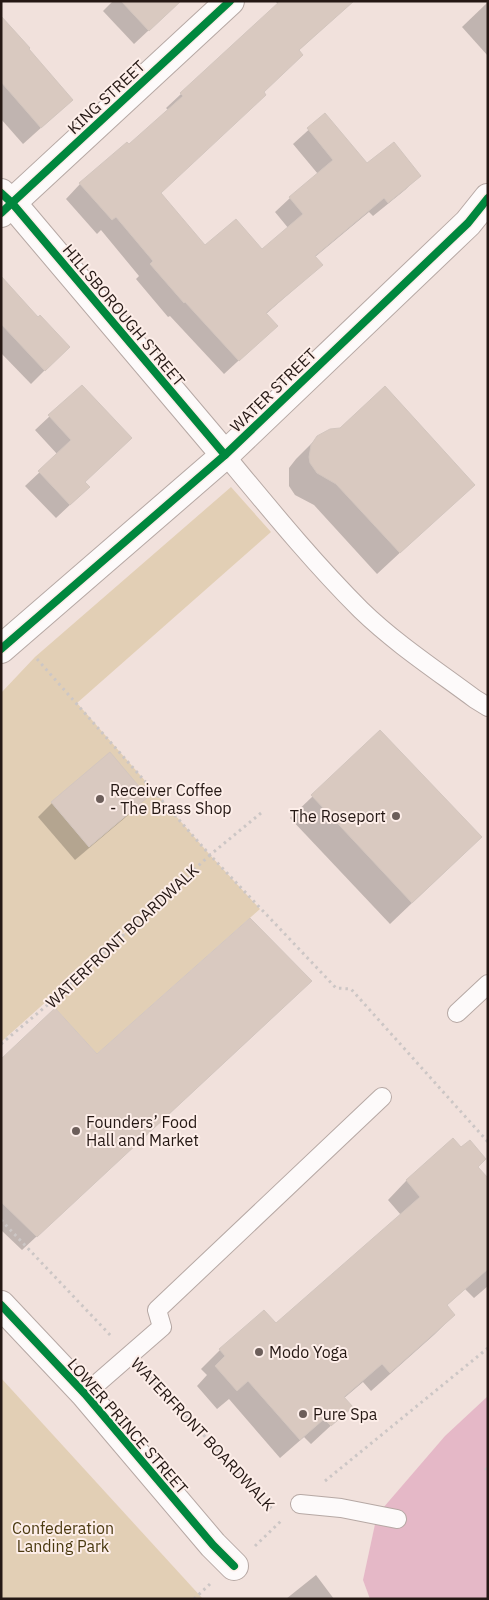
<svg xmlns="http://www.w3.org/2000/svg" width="489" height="1600" font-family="'IBM Plex Sans',sans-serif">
	<rect width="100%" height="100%" fill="#f1e1dc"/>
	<g fill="#e2cfb5">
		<polygon points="231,487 271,532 77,703 210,855 260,909 97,1054 55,1008 51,1002 172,889 1,1042 1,693 35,657"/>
		<polygon points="1,1378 203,1599 1,1599"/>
	</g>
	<polygon fill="#e5b8c7" points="488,1396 488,1599 370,1599 363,1580 377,1515 445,1436"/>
	<g fill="#0003">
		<polygon points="113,1 180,1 134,44 103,11"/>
		<polygon points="275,1 346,1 349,4 298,51 262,93 160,193 205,247 262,251 289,229 275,212 290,198 318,174 293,144 325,115 367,165 420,175 405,190 373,216 369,212 315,257 321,265 266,314 261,340 224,374 170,316 168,317 136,279 139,276 101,230 97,234 66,199 80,184 129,146 168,110 166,108 181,94 278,4"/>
		<polygon points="488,2 488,56 462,27"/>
		<polygon points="1,18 72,100 23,144 1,119"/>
		<polygon points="1,278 54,361 31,384 1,353"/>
		<polygon points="82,386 84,482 89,487 56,518 25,486 58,455 35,430"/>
		<polygon points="318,437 473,485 377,574 314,505 295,495 289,486 289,468 296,459"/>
		<polygon points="380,732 458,859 390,924 290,818"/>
		<polygon points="147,797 133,811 75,860 38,817 52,803"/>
		<polygon points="296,995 22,1250 1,1230 1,1061 97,1056"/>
		<polygon points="453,1140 488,1180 488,1286 474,1298 465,1289 446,1306 454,1315 435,1334 371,1391 363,1382 343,1399 351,1407 311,1444 304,1437 280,1458 229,1399 217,1409 197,1386 207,1375 201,1369 220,1350 276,1325 401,1215 388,1200 406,1181"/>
		<polygon points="316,1575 334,1599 286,1599"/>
	</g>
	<g fill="#d9c9c0" stroke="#d3c6bf">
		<polygon points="121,1 181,1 149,31"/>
		<polygon points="280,1 354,1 299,50 303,55 264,92 266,95 161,193 205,245 236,219 262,249 303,214 289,197 333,160 307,128 325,113 367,163 394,142 421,176 388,203 384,198 315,256 323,265 266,313 278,326 239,361 185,302 184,303 150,264 153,261 116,217 112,220 79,183 127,142 129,144 183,96 180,93"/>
		<polygon points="1,16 30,48 29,49 73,100 41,128 1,82"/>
		<polygon points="1,276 38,317 40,315 70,347 45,371 1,324"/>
		<polygon points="82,385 132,438 85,482 90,487 70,505 38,471 71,440 48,415"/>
		<polygon points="385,386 475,485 400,553 336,484 317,473 310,463 309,457 311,445 317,436 330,429 340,428"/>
		<polygon points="380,730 482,837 412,903 311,795"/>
		<polygon points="110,752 148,797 89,847 51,802"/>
		<polygon points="250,918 312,981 37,1237 1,1202 1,1059 55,1008 97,1054"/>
		<polygon points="453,1138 461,1147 470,1140 486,1159 478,1167 488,1178 488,1269 447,1305 455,1315 390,1373 382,1364 344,1397 353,1407 331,1426 324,1419 300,1440 248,1381 237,1391 215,1366 225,1356 219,1349 264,1310 276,1323 420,1197 406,1180"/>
	</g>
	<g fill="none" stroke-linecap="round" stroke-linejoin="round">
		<g stroke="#b6a8a4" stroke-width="20">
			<g id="lane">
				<path d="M225,455C269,508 312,561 361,610C395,643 436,670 475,699L488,707"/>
				<polyline points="457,1013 488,984"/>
				<polyline points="85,1394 162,1327 157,1310 382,1097"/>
				<polyline points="300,1504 341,1508 397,1519"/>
			</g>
		</g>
		<g stroke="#b6a8a4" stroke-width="30">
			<g id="street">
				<polyline points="1,193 12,203 225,455"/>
				<polyline points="1,213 230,1"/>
				<polyline points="1,1305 85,1394 213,1545 234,1566"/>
			</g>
		</g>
		<g stroke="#b6a8a4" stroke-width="30">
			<polyline id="secondary" points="1,649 225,455 468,223 488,198"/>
		</g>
		<g stroke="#ccc6c5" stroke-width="3" stroke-dasharray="2.5 4" stroke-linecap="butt">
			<polyline points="37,659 210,855 261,813"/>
			<polyline points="1,1044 51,1002 210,855 336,988 351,989 488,1142"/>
			<polyline points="1,1220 112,1337"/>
			<polyline points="146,1373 274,1511"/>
			<polyline points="488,1468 486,1469 488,1470"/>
			<polyline points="325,1481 488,1348"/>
			<polyline points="255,1546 281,1521"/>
			<polyline points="194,1599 210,1584"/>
		</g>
		<use href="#lane" stroke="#fdfafa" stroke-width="18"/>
		<use href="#street" stroke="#fdfafa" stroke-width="28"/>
		<use href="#secondary" stroke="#fdfafa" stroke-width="28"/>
		<g stroke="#fdeee9" stroke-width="11">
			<g id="cycleway">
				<polyline points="1,193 12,203 225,455"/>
				<polyline points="1,213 230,1"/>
				<polyline points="1,649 225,455 468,223 488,198"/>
				<polyline points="1,1305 85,1394 213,1545 234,1566"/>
			</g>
		</g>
		<use href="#cycleway" stroke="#00873e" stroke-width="8"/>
	</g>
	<g fill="#6c5e5a" stroke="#fdeee9" stroke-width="2">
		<circle cx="100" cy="799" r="5"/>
		<circle cx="396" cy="816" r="5"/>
		<circle cx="76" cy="1131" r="5"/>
		<circle cx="259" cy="1352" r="5"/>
		<circle cx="303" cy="1414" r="5"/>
	</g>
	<g text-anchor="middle" stroke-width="4" stroke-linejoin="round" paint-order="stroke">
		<g font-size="16" fill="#251814" stroke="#fdeee9">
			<text transform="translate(106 97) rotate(-43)" y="6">KING STREET</text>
			<text transform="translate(124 315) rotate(50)" y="6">HILLSBOROUGH STREET</text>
			<text transform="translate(273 390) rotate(-44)" y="6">WATER STREET</text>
			<text transform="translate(122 936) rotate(-43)" y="6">WATERFRONT BOARDWALK</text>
			<text transform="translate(128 1426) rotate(49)" y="6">LOWER PRINCE STREET</text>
			<text transform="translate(203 1434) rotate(47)" y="6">WATERFRONT BOARDWALK</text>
		</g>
		<g font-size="16" fill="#251814" stroke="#fdeee9" text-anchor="start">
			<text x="110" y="796">Receiver Coffee<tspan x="110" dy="18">- The Brass Shop</tspan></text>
			<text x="386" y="822" text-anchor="end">The Roseport</text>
			<text x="86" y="1128">Founders’ Food<tspan x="86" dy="18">Hall and Market</tspan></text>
			<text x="269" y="1358">Modo Yoga</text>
			<text x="313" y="1420">Pure Spa</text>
		</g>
		<g font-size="16" fill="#4b3a10" stroke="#fdeee9">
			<text x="63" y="1534">Confederation<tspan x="63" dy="18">Landing Park</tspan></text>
		</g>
	</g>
	<rect width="489" height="1600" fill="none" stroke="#251814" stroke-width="5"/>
</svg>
